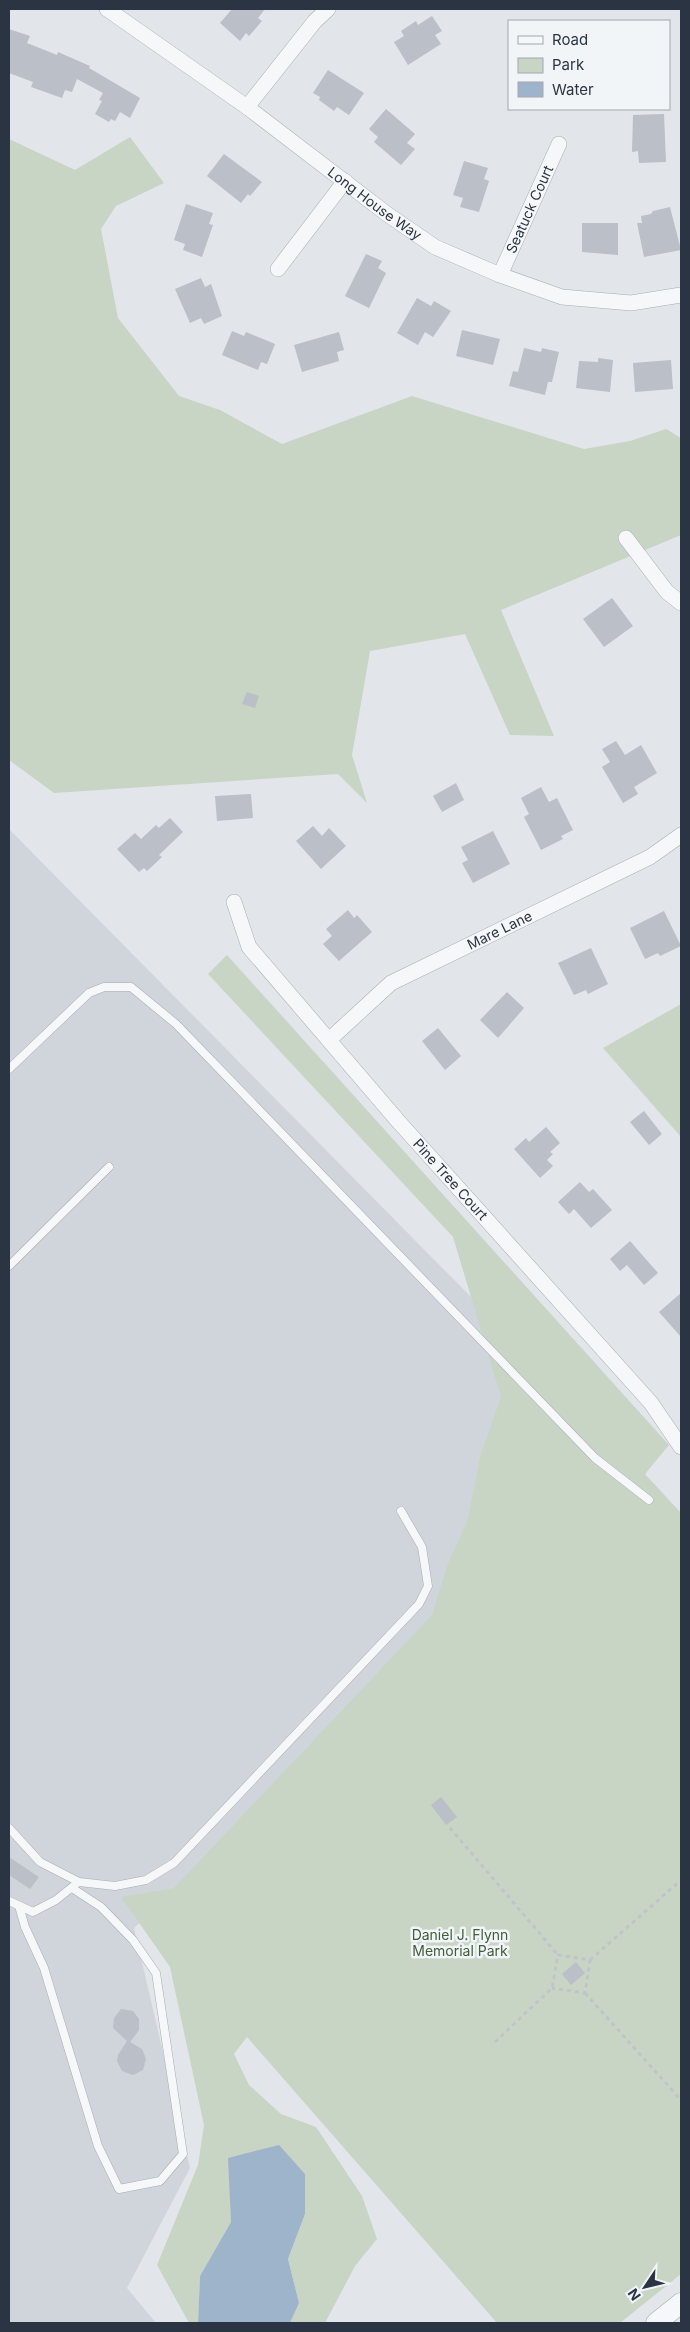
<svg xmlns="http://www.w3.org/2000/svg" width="690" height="2332" font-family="Inter,sans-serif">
	<rect width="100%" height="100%" fill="#e2e6eb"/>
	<polygon fill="#d0d5dc" points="9,829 632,1460 134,1928 190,2168 127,2288 156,2323 9,2323"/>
	<g fill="#c8d4c4">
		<polygon points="130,137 164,183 116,206 101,229 118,318 179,396 220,410 282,444 412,396 584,449 630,441 666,429 681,438 681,535 501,610 554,736 510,735 465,634 370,651 352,755 367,803 338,774 54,793 9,760 9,139 75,170"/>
		<polygon points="227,955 669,1445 645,1474 681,1513 681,2274 620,2323 497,2323 247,2037 234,2054 249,2085 281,2114 316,2127 362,2196 377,2239 355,2266 325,2323 290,2323 299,2303 288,2259 305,2214 229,2158 231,2222 200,2276 198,2323 189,2323 157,2265 198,2165 204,2125 170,1967 121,1897 174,1888 432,1615 447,1566 468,1519 480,1457 501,1397 453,1237 208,974"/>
		<polygon points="681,1004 681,1137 603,1048"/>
	</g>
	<polygon fill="#9eb4ca" points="279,2145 305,2174 305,2214 288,2259 299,2303 290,2323 198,2323 200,2276 231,2222 228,2158"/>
	<g fill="#babfc8">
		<polygon points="232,9 265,9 258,18 262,21 249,36 246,33 240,41 220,23"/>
		<polygon points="432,16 442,31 435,35 441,44 408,65 394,42 404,36 401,31 416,21 418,25"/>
		<polygon points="9,29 30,36 27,43 57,55 58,52 90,66 89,68 140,98 130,118 120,112 115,121 111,119 109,122 95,114 102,101 99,100 103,93 77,79 72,92 65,90 62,98 31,87 33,82 9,73"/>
		<polygon points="328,70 364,93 349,115 337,107 334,111 319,100 320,97 313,93"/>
		<polygon points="386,109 415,134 407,143 415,149 401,165 374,142 378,137 369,129"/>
		<polygon points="664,114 666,162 639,163 638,151 632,152 633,115"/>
		<polygon points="224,154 262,182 250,196 248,194 241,203 207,176"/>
		<polygon points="464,161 488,168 484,179 489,181 479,212 460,207 463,198 453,195"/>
		<polygon points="186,204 213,213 209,224 213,225 202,257 183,250 185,244 174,240"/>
		<polygon points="670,207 681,250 644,257 637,223 642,223 641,216 651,214 653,211"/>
		<polygon points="582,223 618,223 618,255 582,252"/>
		<polygon points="366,254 382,261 378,268 386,273 369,308 345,296"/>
		<polygon points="201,278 205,287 211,284 222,316 204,324 201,318 190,323 175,289"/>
		<polygon points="417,298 431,306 434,301 451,311 433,337 425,332 418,345 397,333"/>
		<polygon points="462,330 500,339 493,365 456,356"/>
		<polygon points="232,331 244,336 246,332 275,344 267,364 261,362 258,370 222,355"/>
		<polygon points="339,332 344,350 337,352 339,361 302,372 294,345"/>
		<polygon points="524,348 541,352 542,348 559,352 552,382 548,382 545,395 509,386 513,371 518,372"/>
		<polygon points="598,358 613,360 610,392 576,388 579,361 598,362"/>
		<polygon points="671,360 673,389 635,392 633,363"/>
		<polygon points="612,598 633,626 604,647 583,619"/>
		<polygon points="247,692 259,696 255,708 242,704"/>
		<polygon points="616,741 625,755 641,745 657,773 634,787 638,794 623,803 602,767 610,762 602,749"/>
		<polygon points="456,783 464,800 442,812 433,796"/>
		<polygon points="541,787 549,802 557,798 573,830 561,836 563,839 541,850 524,817 529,814 521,798"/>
		<polygon points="251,794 253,818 217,821 215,796"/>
		<polygon points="170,818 183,832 159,855 162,857 147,871 144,868 139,872 117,849 135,833 141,839 156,825 159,828"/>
		<polygon points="313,826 322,836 329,828 346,846 321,869 296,841"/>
		<polygon points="493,831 510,864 473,883 462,863 468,860 461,847"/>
		<polygon points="348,910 354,918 357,915 372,932 339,961 323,944 332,936 326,929"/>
		<polygon points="664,911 681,946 660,956 658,953 645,959 630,928"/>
		<polygon points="591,948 608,984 588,994 586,990 574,995 558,963"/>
		<polygon points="507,992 524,1008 498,1038 480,1020"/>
		<polygon points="438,1028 461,1056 445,1070 422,1041"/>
		<polygon points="644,1111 662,1134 649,1145 630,1122"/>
		<polygon points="546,1127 560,1143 550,1152 553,1154 547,1160 553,1166 540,1178 514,1149 526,1138 529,1142"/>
		<polygon points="580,1182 589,1192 593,1189 612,1210 591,1228 574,1209 569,1214 558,1202"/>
		<polygon points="630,1241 658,1273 644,1285 627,1265 620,1271 610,1259"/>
		<polygon points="681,1293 681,1337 659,1312"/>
		<polygon points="441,1797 457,1817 446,1825 431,1805"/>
		<polygon points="9,1857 39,1877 30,1889 9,1875"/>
		<polygon points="576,1962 585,1973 571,1985 562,1974"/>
		<polygon points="121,2009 133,2011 139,2019 139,2030 130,2042 142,2049 146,2059 143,2070 133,2075 122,2071 117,2061 118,2055 127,2041 113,2028 114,2018"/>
	</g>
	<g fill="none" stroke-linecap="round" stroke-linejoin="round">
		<g stroke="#a7adb5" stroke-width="9">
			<g id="service">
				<polyline points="9,1069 89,993 104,987 131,987 176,1024 595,1458 649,1500"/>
				<polyline points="9,1266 109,1167"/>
				<polyline points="9,1828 40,1862 79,1882 115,1886 146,1880 174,1863 419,1604 428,1586 422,1547 401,1511"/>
				<polyline points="9,1901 33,1912 56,1900 76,1884"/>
				<polyline points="19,1906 25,1927 44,1968 98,2146 119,2189 160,2181 183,2154 156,1973 133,1940 101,1907 72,1888"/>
			</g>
		</g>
		<g stroke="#a7adb5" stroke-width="16">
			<g id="minor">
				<path id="s1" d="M107,9L247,107L387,214L435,247L500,275L562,297L631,303L681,295"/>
				<polyline points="247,107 315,21 328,9"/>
				<polyline points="278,269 345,181"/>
				<path id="s2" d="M500,275L559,144"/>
				<polyline points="626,538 667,592 681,603"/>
				<path id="s3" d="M234,902L249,947L398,1121L651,1403L681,1447"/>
				<path id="s4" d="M329,1040L391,983L650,857L681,835"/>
			</g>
		</g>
		<g stroke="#a7adb5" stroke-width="21">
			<polyline id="tertiary" points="656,2323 681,2303"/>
		</g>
		<g stroke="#c0c4ca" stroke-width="3" stroke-dasharray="4 4" stroke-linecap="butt">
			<polyline points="450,1828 558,1955"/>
			<polyline points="590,1960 681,1880"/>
			<polyline points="585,1993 681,2100"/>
			<polyline points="495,2042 552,1988 558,1955 590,1960 585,1993 552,1988"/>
		</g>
		<use href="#service" stroke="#f5f7f9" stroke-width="8"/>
		<use href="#minor" stroke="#f5f7f9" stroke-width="15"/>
		<use href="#tertiary" stroke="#f5f7f9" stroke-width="20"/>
	</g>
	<g text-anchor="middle" stroke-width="5" stroke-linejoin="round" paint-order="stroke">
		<g font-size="14" fill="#2a3443" stroke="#f2f5f8">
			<text dy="5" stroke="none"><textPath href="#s1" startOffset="331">Long House Way</textPath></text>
			<text dy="5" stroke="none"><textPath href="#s2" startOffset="72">Seatuck Court</textPath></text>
			<text dy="5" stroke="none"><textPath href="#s4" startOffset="205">Mare Lane</textPath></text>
			<text dy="5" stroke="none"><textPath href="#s3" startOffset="355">Pine Tree Court</textPath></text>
		</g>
		<g font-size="14" fill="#405e38" stroke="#f2f5f8">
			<text x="460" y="1940">Daniel J. Flynn<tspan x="460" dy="16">Memorial Park</tspan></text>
		</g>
	</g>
	<rect width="690" height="2332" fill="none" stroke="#2a3443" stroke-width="20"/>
	<rect x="508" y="20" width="162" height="90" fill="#f2f5f8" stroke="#a2a8b0"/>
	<rect x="518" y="36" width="25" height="8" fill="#f5f7f9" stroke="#a2a8b0"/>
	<text x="552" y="45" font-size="15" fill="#2a3443">Road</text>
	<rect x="518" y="58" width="25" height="15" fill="#c8d4c4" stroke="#a2a8b0"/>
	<text x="552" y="70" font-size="15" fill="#2a3443">Park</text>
	<rect x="518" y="82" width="25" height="15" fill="#9eb4ca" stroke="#a2a8b0"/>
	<text x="552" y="95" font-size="15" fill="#2a3443">Water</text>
	<g transform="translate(645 2287) rotate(235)" stroke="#f2f5f8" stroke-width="4" paint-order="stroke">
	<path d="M0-4L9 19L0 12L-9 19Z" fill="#2a3443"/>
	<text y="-8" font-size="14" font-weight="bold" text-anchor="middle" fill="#2a3443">N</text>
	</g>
</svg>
